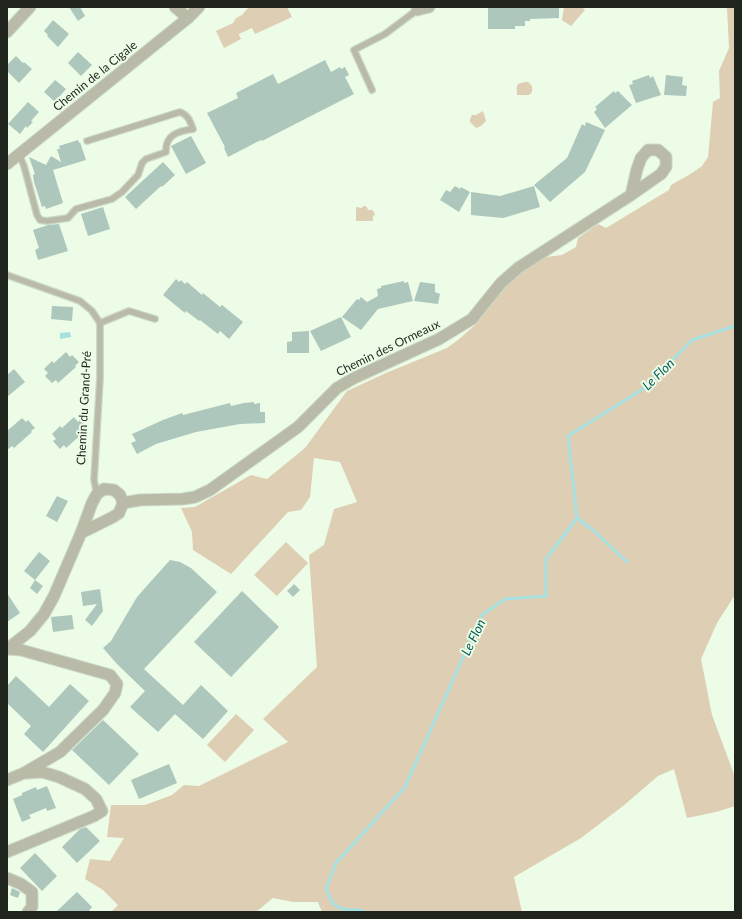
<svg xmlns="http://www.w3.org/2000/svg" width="742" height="919" font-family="Lato,sans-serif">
	<rect width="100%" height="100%" fill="#ecfce7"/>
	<g fill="#deceb3">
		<polygon points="249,7 287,7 292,17 255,34 252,28 239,34 239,35 241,39 224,48 216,31 233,23 236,18 242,15"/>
		<polygon points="564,7 582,7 585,10 571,26 562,20"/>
		<polygon points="727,7 735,7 735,595 717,623 701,659 712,715 735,777 735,806 716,812 687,818 674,769 658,776 623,806 581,838 514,877 522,912 322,912 318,902 293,902 273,898 256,912 111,912 118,905 103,890 85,879 90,859 110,861 124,838 107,837 111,805 145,805 172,795 184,785 199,786 288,742 263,719 317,667 309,555 324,545 334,509 357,502 340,462 314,458 310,497 301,510 288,512 231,574 193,550 192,532 181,508 195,507 251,475 267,479 305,448 347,391 386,373 447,348 458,340 475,325 508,284 515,277 546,257 562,255 576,247 578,238 598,224 606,228 669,190 671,185 692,173 702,166 708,157 713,102 720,98 719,71 729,48"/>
		<path d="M525,82H528C533,86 533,89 531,94L528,95H517C517,91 516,88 518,84Z"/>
		<polygon points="483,111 486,121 481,126 476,128 470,122 470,119 472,115 476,115"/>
		<polygon points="363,206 366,206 366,207 367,207 368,210 373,210 373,212 374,212 375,215 373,216 373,221 356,221 356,207 362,208"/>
		<polygon points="286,542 308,563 277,596 254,575"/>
		<polygon points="236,714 254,730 225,762 207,745"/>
	</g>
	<polygon fill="#a6e0e0" points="70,332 71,337 60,339 60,333"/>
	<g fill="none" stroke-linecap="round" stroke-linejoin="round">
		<g stroke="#a6e0e0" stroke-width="3">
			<polyline points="577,518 593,530 627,562"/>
			<path d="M365,912C361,909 357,910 353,910C335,910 331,903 326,888L336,863L405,787L482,615L505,599L546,596V559L577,518L568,436L646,387L692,340L735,326"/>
		</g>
	</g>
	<g fill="#adc7bc">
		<polygon points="69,7 80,7 85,16 78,21"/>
		<polygon points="494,7 559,7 559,18 530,19 530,21 525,21 525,26 515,26 515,29 488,29 488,8 494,8"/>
		<polygon points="53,20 69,34 58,47 47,36 48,35 44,31"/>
		<polygon points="78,52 92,65 81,76 68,63"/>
		<polygon points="16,56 23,63 24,62 32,69 19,83 7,71 7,65"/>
		<polygon points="325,60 331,72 340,67 341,69 345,67 349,75 345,77 354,94 262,141 261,140 228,157 224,148 225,147 207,113 238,98 236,93 273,74 278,84"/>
		<polygon points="649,75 650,78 653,76 661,95 636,103 629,85 633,84 632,81"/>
		<polygon points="666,75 683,77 682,85 687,86 686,96 664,95"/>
		<polygon points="55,80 66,89 55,102 44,92"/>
		<polygon points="614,91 615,93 618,91 632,105 605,128 594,112 597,109 595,107"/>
		<polygon points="28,102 39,112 31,121 33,122 27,128 26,126 20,134 8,124"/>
		<polygon points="586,122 605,130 585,172 550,202 534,185 567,158 582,124 585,126"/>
		<polygon points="191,136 206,163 186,174 171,146"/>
		<polygon points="78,140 79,143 80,142 86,160 53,170 63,203 46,209 45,206 42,207 34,182 33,175 35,174 29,157 46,165 51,156 61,162 57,149 60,149 59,146"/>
		<polygon points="163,162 175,175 162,187 161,186 136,209 125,197"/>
		<polygon points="455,186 460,189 461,187 470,192 459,212 440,200 446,190 450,192"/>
		<polygon points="534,186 540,207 503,218 471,215 471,192 500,196"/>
		<polygon points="103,207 110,229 88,236 81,214"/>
		<polygon points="59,224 68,251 38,260 35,250 39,248 33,230 48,225"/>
		<polygon points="176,279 179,282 181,280 185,284 187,282 202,295 203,293 220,307 222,305 243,322 229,339 220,331 218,334 200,320 199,321 186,311 185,313 163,295"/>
		<polygon points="404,281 404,283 408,282 413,301 378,309 361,330 342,317 357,299 359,300 361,297 367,302 378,296 377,289 381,288 381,286"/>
		<polygon points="420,282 435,284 435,292 440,294 438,304 414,301"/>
		<polygon points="52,306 73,307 72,321 51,319"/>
		<polygon points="341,317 351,337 321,351 310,331"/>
		<polygon points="309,331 309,353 287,353 287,342 292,341 292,332"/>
		<polygon points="66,352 70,357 72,355 79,362 75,366 76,367 58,383 56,380 52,383 45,376 48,373 44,369 52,361 54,363"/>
		<polygon points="14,369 25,382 7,397 7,375"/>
		<polygon points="254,402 254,404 260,403 260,412 265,412 265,423 240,424 196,432 156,444 137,454 131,443 136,441 132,434 163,420 182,413 183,415 230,403 231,406 244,403"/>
		<polygon points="74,417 78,422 80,420 87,427 83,431 84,432 66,448 64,445 60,449 53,441 56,439 52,434 60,426 62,428"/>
		<polygon points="22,418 26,422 28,420 35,428 31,431 32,432 14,448 12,446 7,450 7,431"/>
		<polygon points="57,496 68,501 57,522 46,516"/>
		<polygon points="39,552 50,561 35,580 24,571"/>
		<polygon points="170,560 180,562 191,568 217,592 144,669 183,705 201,685 228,711 203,739 175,714 158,732 130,707 145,691 117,664 103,648 111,641 137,597"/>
		<polygon points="35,580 43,586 37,594 30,588"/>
		<polygon points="294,584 300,590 293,597 287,591"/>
		<polygon points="100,589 103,611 92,626 85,620 97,604 83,606 81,592"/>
		<polygon points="242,591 279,627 231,677 194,642"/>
		<polygon points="7,593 20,613 7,622"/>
		<polygon points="72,615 74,629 53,632 51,617"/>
		<polygon points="16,676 49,707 70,684 89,701 43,752 24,734 31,726 7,703 7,686"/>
		<polygon points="103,720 139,754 109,785 72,750"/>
		<polygon points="169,764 177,783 139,799 131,780"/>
		<polygon points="47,786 56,808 47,811 46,808 29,815 31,818 22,822 13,799 22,795 22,793 36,787 37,790"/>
		<polygon points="86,827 100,841 77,863 62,847 80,829"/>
		<polygon points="35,853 57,876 42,891 20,868"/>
		<polygon points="12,888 20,892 18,898 10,895"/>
		<polygon points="77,892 92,907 88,912 56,912"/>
	</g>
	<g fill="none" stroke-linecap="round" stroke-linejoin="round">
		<g stroke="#cbd9c7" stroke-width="8">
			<g id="service">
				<polyline points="372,90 354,50 385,34 417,10"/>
				<path d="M19,154L24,166L37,215L40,220L47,221L68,218L76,209L112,199L122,192L138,175L142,163L146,159L166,152C165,135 178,131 193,129C190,121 188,115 180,112L87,141"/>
				<polyline points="7,275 80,301 92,311 100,323 100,378 94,480 97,494"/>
				<polyline points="100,323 129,311 155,319"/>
			</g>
		</g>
		<g stroke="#cbd9c7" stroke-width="13">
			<g id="minor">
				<polyline points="175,7 188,18"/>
				<polyline points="417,10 429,7"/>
				<polyline points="7,32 30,7"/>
				<polyline points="7,164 188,18 199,7"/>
				<polyline points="123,503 140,500 183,499 195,497 210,490 298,427 337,388 354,378 439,339 472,319 501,283 518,268 631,195 661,174 666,167 666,157 658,150 648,150 641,158 637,169 631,195"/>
				<polyline points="7,649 30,631 44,614 54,596 81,533 92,503 97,494 104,489 114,490 120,495 123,503 119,513 113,517 81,533"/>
				<polyline points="7,649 21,650 110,675 117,684 115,693 103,710 60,752 24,773 7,780"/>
				<polyline points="7,852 94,816 102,811 96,799 85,789 59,777 42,772 27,773"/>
				<polyline points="7,878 21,884 32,892 32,907 28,912"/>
			</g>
		</g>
		<use href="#service" stroke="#b9baa7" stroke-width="5.5"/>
		<use href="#minor" stroke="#b9baa7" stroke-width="11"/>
	</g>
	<g text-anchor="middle" stroke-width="4" stroke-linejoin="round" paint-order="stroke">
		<g font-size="12" fill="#1f241d" stroke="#ecfce7">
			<text transform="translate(95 76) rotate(-39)" y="4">Chemin de la Cigale</text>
			<text transform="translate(388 348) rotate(-26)" y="4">Chemin des Ormeaux</text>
			<text transform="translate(84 408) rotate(-87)" y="4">Chemin du Grand-Pré</text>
		</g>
		<g font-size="13" font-style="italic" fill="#085c5d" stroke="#ecfce7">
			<text transform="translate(658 374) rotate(-44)" y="5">Le Flon</text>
			<text transform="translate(473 637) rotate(-64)" y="5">Le Flon</text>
		</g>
	</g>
	<rect width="742" height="919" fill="none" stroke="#1f241d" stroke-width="16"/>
</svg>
